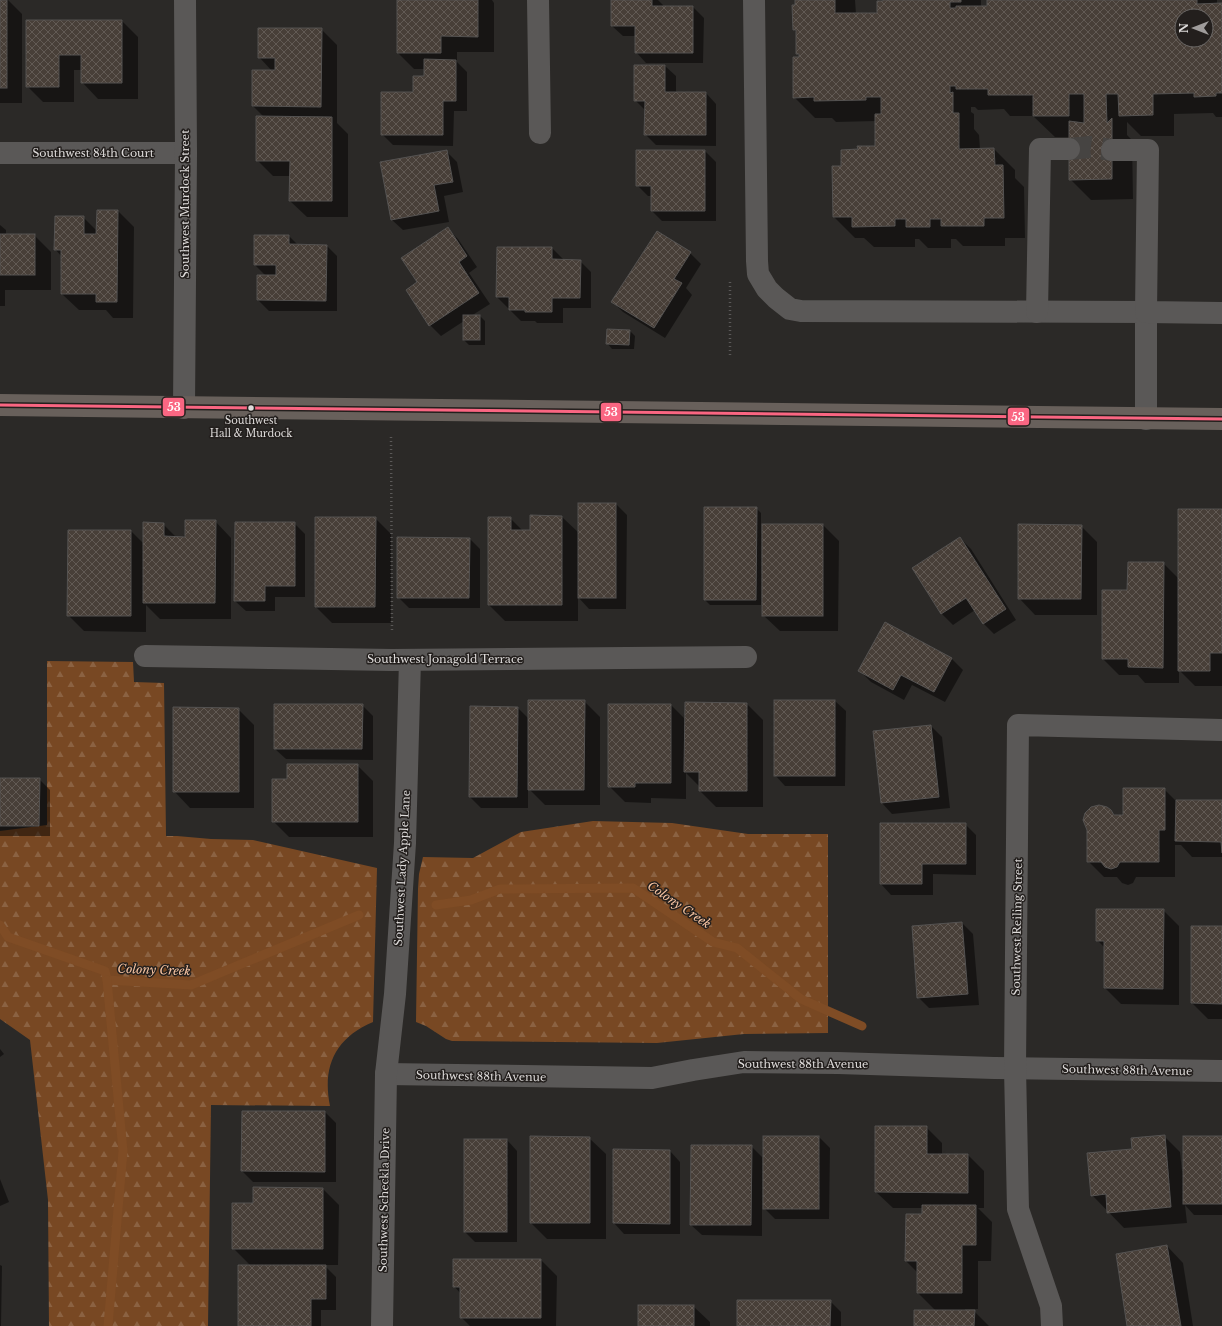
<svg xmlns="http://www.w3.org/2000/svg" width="1222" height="1326" font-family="'Libre Baskerville',serif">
	<defs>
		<pattern id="forest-firs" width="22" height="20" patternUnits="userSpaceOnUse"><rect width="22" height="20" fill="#784823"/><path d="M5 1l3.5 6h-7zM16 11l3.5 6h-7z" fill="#8b6242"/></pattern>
		<pattern id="building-cross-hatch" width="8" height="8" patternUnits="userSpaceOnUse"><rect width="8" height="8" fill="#483f38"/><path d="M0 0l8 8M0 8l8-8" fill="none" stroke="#625a54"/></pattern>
	</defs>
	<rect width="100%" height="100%" fill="#2b2927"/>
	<g fill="url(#forest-firs)">
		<path d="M47,661L133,662L134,682L164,683L166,836H177L211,839L253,840L377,868L373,1022C335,1038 322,1067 330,1106L211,1105L208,1326H49L48,1200L30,1040L0,1019V831L47,825Z"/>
		<polygon points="593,821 672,823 748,834 828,834 828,1033 744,1034 657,1043 452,1041 446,1039 426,1026 416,1022 418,889 419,874 423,857 473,858 521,832"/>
	</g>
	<g fill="#0007" fill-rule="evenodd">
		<polygon points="0,0 8,0 22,14 22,103 0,103"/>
		<polygon points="398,0 492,0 494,3 494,52 457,52 457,62 467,72 467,111 454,111 453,146 393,145 382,134 425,77 425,69 414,69 398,53"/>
		<polygon points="612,0 658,0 663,5 663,7 693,7 704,18 703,63 646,63 636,52 636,36 623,36 612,26"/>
		<path d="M796,0H855L856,14H878L884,2V0H981V7H988V0H1217V4H1222V117H1216L1213,113L1174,114V136H1141L1127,122V135L1132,140L1133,199L1091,200L1070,179V137H1055L1033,116H1010L1004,109L978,110L975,107H971V112L974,114V129L979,135L980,149H994L1015,170V178L1024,187L1025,238H1005V246H963L956,239H951V248H928L919,239H915V247H874L864,238H855L834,217L842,167L859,150L876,147V121L836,122L832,118H815L794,97L800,58V56L797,53V33L794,30ZM1182,16H1206V40H1182Z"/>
		<polygon points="27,21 122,21 138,37 138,99 98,99 82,82 82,70 74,70 74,102 43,102 27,86"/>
		<polygon points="321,29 337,45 337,123 348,134 348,217 307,217 290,201 291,176 273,176 257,160 264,117 253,106 272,71 259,57"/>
		<polygon points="665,66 676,76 676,93 706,93 716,104 716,146 656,145 645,134 646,111 635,100"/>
		<polygon points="446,151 457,162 463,192 444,196 449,222 403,230 392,220"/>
		<polygon points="705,151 716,162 716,221 662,221 652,211 652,196 648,196 637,185"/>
		<polygon points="118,211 134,227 133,318 113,318 106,310 79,310 62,294 62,257 55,249 83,217 97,231"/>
		<polygon points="0,225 6,230 6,235 35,236 51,252 51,290 5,290 5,306 0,306"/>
		<polygon points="448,229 458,239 477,267 469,273 490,304 471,316 480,316 485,321 485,345 469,345 464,340 464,321 441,336 430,325 407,290 419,282"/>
		<polygon points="255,236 289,236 298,245 327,246 337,256 337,311 269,311 258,300 266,276 255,265"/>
		<polygon points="552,248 563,259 563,261 580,261 591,272 591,308 563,308 563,323 537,323 535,321 521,321 510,310 510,308 508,308 497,297"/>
		<polygon points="690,253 701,264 686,288 692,295 665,338 623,312 613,302"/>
		<polygon points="630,331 635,336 634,349 612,349 607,343"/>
		<polygon points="616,504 627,515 626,609 589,609 578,597 578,621 505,621 489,605 510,518 523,531 531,531 562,517 579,533"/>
		<polygon points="756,508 761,513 761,605 710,605 705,600"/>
		<polygon points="1222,510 1222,686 1195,686 1179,670 1179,683 1145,683 1138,675 1119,675 1103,659 1103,591 1128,591 1163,563 1179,579"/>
		<polygon points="375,518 391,534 391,623 332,623 316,607"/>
		<polygon points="215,521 231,538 231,619 160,619 146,605 146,632 84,631 68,615 131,531 144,544 163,524 177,538 186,538"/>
		<polygon points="294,523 305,534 305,597 275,597 275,611 246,611 235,601"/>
		<polygon points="823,525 839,541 838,631 780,631 763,615"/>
		<polygon points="1081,526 1097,542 1097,615 1035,615 1019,598"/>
		<polygon points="960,538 971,549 1016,620 994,634 983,623 975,610 953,625 942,614 913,569"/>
		<polygon points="470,539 480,549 480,608 409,608 398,597"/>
		<polygon points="885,623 952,659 963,670 945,702 912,685 904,700 871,682 860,671"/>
		<polygon points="584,701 600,717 600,805 545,805 528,788 528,808 481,808 470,797 518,708 529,719"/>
		<polygon points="835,701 846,711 845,786 785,786 775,775"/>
		<polygon points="747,704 763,720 763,807 716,807 700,791 700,787 686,773 686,799 651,798 651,803 625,802 609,786 671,705 686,720"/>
		<polygon points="362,705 373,716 373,760 286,759 275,749"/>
		<polygon points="238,709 254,725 254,808 190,808 174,791"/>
		<polygon points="931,726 942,737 950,808 892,814 882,803"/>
		<polygon points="357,765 373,781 373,837 289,837 273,821 288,780"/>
		<polygon points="0,779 39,779 50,790 50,836 0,836"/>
		<polygon points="1164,789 1176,801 1222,801 1222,857 1192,857 1181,845 1175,845 1175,877 1136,877 1133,883 1128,885 1122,883 1117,877 1104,877 1088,861 1111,811 1116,816 1124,816"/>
		<polygon points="965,824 976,835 976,875 933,874 933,895 891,895 881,884"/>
		<polygon points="1163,910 1179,926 1179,1005 1121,1004 1105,988 1105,948 1097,940"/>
		<polygon points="962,923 973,934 979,1005 929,1008 918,997 913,927"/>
		<polygon points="1222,927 1222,1019 1208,1019 1192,1003"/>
		<polygon points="0,1049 4,1054 0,1057"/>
		<polygon points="325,1112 336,1123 336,1182 253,1182 242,1171"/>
		<polygon points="926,1127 942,1143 942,1155 968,1155 984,1171 984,1208 978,1208 992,1222 991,1261 978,1261 978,1309 965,1309 965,1311 974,1311 989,1326 915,1326 936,1311 918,1293 918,1273 906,1261 923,1215 923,1208 893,1208 876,1192"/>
		<polygon points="1164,1136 1180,1152 1182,1171 1184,1171 1222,1137 1222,1215 1194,1215 1185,1205 1187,1223 1124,1228 1092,1195 1134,1150"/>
		<polygon points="764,1137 819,1137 830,1148 829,1219 775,1219 764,1208"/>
		<polygon points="589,1138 606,1154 606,1239 547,1239 531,1223"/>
		<polygon points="507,1140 517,1151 517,1242 475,1242 465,1232"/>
		<polygon points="751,1146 762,1157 762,1236 702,1235 691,1225"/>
		<polygon points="614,1150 670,1151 680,1162 680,1234 624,1234 614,1223"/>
		<polygon points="0,1179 9,1202 0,1206"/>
		<polygon points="323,1189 339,1205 338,1265 324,1265 336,1277 336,1310 321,1310 321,1326 239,1326 251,1266 233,1248 254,1204"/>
		<polygon points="1167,1246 1183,1263 1193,1326 1128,1326"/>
		<polygon points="541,1260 557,1276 556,1326 470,1326 461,1317 461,1294 454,1286"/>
		<polygon points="0,1265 2,1266 1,1326 0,1326"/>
		<polygon points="830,1301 841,1312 841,1326 738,1326"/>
		<polygon points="693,1306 710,1322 710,1326 639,1326"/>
	</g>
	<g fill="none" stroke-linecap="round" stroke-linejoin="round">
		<g stroke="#7f4c25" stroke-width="9">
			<polyline points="436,905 471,900 500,889 633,888 713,942 737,948 801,999 862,1026"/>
			<polyline points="0,925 8,937 105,971 107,980 191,985 359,915"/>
			<polyline points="107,980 123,1151 108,1326"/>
		</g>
	</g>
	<g fill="url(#building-cross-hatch)" stroke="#545251" fill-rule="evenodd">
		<rect x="0" y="0" width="7" height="88"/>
		<polygon points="397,0 478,0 478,37 441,36 441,53 397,53"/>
		<polygon points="611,0 652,0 652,6 693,6 693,53 635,53 635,26 611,26"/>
		<path d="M795,0H835V13H877V1H883V0H961V2H950V8H956V6H987V0H1197V4L1222,3V93H1216V96L1194,97V93L1153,94V115L1119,116L1118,94H1106L1107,123L1112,118V179L1069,180V121L1084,123V94H1069V116H1033V95H988V89H956V86H950V93L953,92V113H959V149L994,148L995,165H1003L1004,218H984V226H941V219H930V227H906V219H895V226L852,227V217H833L832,166H841V150L858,149L857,146H875V114H881V97H866V100L814,101V97L793,98V57H799V54H796V30H793L792,5H795ZM1182,16H1206V40H1182Z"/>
		<polygon points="26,20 122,20 122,83 81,83 81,55 59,55 59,87 26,87"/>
		<polygon points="258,28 322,28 321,107 252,106 252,70 275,70 275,58 258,58"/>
		<polygon points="424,59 456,60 456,101 443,101 443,135 381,135 381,92 413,92 413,76 424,76"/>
		<polygon points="634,65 665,65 665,92 706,92 706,135 644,135 645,101 634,101"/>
		<polygon points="256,116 332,117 332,201 289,201 290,161 256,161"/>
		<polygon points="447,150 453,182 434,185 439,211 391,220 380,162"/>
		<polygon points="636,150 705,150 705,211 651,211 651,186 636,186"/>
		<polygon points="97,210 118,210 117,302 96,302 96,294 61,294 61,250 54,250 55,216 84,216 84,234 96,234"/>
		<polygon points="448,227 467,256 459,262 479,293 429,326 406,290 417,282 401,258"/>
		<polygon points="657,231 691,252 674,279 682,283 654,328 611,302"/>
		<rect x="0" y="234" width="35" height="41"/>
		<polygon points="254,235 289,235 289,244 327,245 326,301 257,300 257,275 276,275 276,265 254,265"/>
		<polygon points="497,247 552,247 552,259 581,260 580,298 552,298 552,312 525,312 525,310 509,310 509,297 496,297"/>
		<rect x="463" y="315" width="17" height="25"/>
		<polygon points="607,329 630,330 629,345 606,344"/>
		<rect x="578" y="503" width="38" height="95"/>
		<polygon points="704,507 757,507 756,600 704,600"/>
		<polygon points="1178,509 1222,509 1222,653 1210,653 1210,671 1178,671"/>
		<polygon points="530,515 562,516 562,605 488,605 488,517 511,517 511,530 530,530"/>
		<polygon points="315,517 376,517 375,607 315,607"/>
		<polygon points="185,520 216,520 215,603 143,603 143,522 164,523 164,536 185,537"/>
		<polygon points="235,522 295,522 295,586 265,586 265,601 234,601"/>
		<rect x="762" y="524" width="61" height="92"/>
		<polygon points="1018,524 1082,525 1081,599 1018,599"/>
		<polygon points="68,530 131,530 131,616 67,616"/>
		<polygon points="397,537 470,538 469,598 397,598"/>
		<polygon points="960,537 1006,609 983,624 966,598 941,614 912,568"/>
		<polygon points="1128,562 1164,562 1163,668 1128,667 1128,659 1102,659 1102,590 1127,590"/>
		<polygon points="885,622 952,658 934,692 901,675 893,690 858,671"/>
		<polygon points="528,700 585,700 584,790 528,790"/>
		<rect x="774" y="700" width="61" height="76"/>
		<polygon points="685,702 747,703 747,791 699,791 699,772 684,772"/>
		<polygon points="274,704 363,704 362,749 274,749"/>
		<polygon points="608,704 671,704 671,783 635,783 635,787 608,787"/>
		<polygon points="470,706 518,707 517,797 469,797"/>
		<polygon points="173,707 239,708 239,792 173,792"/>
		<polygon points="931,725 939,797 881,803 873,731"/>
		<polygon points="287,764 358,764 358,822 272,822 272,779 287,779"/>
		<polygon points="0,778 40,778 39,826 0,826"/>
		<polygon points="1123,788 1165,788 1165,830 1159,830 1159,862 1120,862 1117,867 1111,869 1105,867 1101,862 1087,862 1087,830 1083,820 1085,813 1091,807 1099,805 1107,807 1111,810 1114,815 1123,815"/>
		<polygon points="1176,800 1222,800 1222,853 1221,842 1175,841"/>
		<polygon points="880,823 966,823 966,864 922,864 922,884 880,884"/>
		<polygon points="1096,909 1164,909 1163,989 1104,988 1104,941 1096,941"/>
		<polygon points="962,922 968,994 917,998 912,926"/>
		<polygon points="1191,926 1222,926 1222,1004 1191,1003"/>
		<polygon points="242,1111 325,1111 325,1172 241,1171"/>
		<polygon points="875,1126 927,1126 927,1154 968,1154 968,1193 875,1192"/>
		<polygon points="1165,1135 1171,1207 1107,1213 1106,1194 1091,1196 1087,1153 1132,1149 1131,1138"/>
		<polygon points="530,1136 590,1137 590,1223 530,1223"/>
		<rect x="763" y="1136" width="56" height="73"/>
		<rect x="1183" y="1136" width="39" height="68"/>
		<rect x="464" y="1139" width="43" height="93"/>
		<polygon points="691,1145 752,1145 751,1225 690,1225"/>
		<polygon points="613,1149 670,1150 670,1224 613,1223"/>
		<polygon points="253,1187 323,1188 323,1249 232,1249 232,1203 253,1203"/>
		<polygon points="922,1205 976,1205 976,1245 962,1245 962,1293 917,1293 917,1261 905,1261 906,1214 922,1214"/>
		<polygon points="1167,1245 1181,1326 1127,1326 1116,1254"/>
		<polygon points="453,1259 541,1259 541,1318 460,1318 460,1287 453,1287"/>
		<polygon points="238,1265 326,1265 326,1299 311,1299 311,1326 238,1326"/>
		<polygon points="737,1300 831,1300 830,1326 737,1326"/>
		<rect x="638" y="1305" width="56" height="21"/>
		<polygon points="914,1310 975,1310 974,1326 914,1326"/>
	</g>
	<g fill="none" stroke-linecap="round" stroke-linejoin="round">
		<polyline stroke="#464442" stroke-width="22" stroke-dasharray="22 11" stroke-linecap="butt" points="1069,149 1090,147 1112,150"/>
		<g stroke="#5a5857" stroke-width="2.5" stroke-dasharray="1 3" stroke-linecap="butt">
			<polyline points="730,282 730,355"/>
			<polyline points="391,437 392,632"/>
		</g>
		<g stroke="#5a5857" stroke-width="22">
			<polyline points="538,0 540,133"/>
			<polyline points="754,0 757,261 758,274 767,289 776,298 790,309 801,311 1146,312 1146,419"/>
			<polyline points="1112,150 1148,150 1146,312 1222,313"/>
			<polyline points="0,153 186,153"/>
			<polyline points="1037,312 1040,149 1069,149"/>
			<polyline points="184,408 186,153 185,0"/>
			<polyline points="145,656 392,660 746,657"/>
			<polyline points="386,1074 652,1078 693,1070 744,1062 838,1063 994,1068 1222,1071"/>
			<polyline points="382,1326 386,1074 395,994 405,843 410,660"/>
			<polyline points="1052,1326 1051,1306 1018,1209 1015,1068 1018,725 1222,730"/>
		</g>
		<polyline stroke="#68605b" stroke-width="22" points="0,405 1222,419"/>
		<g stroke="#231f1d" stroke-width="6">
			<polyline id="bus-1" points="0,405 1222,419"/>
		</g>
		<use href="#bus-1" stroke="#fa6682" stroke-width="3"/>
	</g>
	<circle fill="#dddad9" stroke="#231f1d" stroke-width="1.5" cx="251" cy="408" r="3.5"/>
	<g text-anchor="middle" stroke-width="3" stroke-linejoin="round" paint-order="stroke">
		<g font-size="10" fill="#dddad9" stroke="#231f1d">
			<text x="251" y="424">Southwest<tspan x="251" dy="13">Hall &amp; Murdock</tspan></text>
		</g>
		<g font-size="11" fill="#dddad9" stroke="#231f1d">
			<text x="93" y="157">Southwest 84th Court</text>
			<text transform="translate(185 204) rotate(-90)" y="4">Southwest Murdock Street</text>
			<text x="445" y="663">Southwest Jonagold Terrace</text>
			<text transform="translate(402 868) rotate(-87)" y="4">Southwest Lady Apple Lane</text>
			<text transform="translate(1017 927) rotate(-89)" y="4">Southwest Reiling Street</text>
			<text x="803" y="1068">Southwest 88th Avenue</text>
			<text transform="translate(1127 1070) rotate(1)" y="4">Southwest 88th Avenue</text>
			<text transform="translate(481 1076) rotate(1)" y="4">Southwest 88th Avenue</text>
			<text transform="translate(384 1200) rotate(-89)" y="4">Southwest Scheckla Drive</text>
		</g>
		<g font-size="12" font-style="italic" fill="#f7c4a2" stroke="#231f1d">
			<text transform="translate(679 905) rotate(34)" y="4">Colony Creek</text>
			<text transform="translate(154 970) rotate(2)" y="4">Colony Creek</text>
		</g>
	</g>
	<g stroke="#231f1d" stroke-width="1.5">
		<rect x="162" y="397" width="23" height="20" rx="4" fill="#fa6682"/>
		<rect x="600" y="402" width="22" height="20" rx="4" fill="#fa6682"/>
		<rect x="1007" y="407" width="23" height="19" rx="4" fill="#fa6682"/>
	</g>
	<g font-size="11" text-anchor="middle" font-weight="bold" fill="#fff">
		<text x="174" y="411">53</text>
		<text x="611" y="416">53</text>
		<text x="1018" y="421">53</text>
	</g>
	<g transform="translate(1194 28) rotate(270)"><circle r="19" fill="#231f1d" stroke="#6d6a68"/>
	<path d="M0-3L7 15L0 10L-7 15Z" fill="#9f9c9b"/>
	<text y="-6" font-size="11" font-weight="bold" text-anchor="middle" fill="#dddad9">N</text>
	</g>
</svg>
